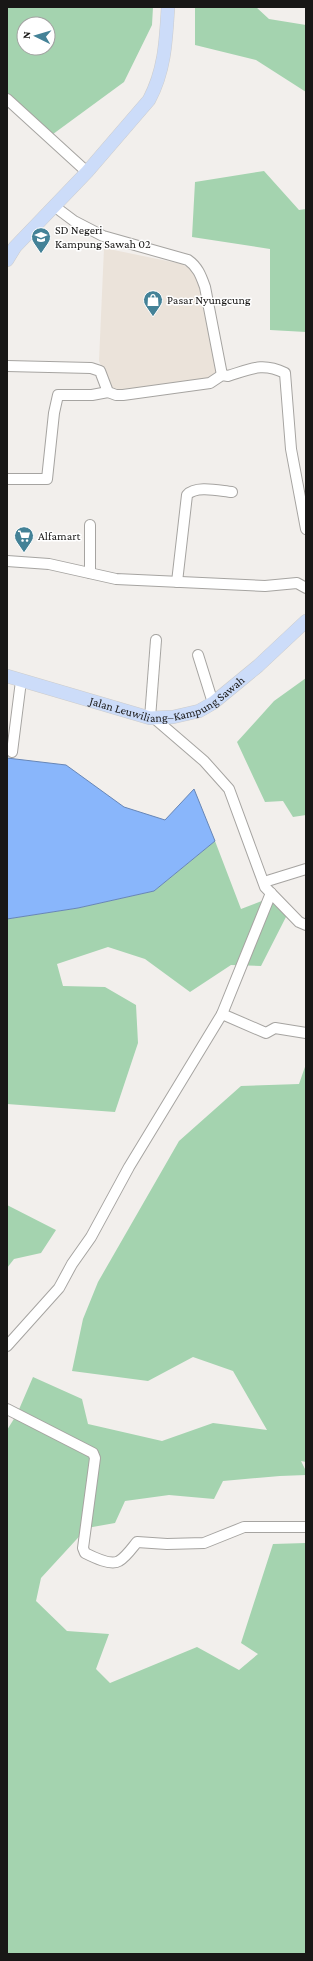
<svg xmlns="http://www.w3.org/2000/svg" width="313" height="1961" font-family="'Crimson Pro',serif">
	<rect width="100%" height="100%" fill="#f2efec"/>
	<polygon fill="#ebe3da" points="104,248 182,264 196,273 218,378 171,388 113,391 99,361"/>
	<g fill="#a4d3af" fill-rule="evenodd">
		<path d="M7,7H153L152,25L124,82L49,137L7,99ZM24,24H48V48H24Z"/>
		<polygon points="195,7 256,7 269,19 306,25 306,92 256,60 195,45"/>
		<polygon points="264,171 299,210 306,209 306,332 270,330 270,249 192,237 195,182"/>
		<polygon points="306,678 306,815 293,817 283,801 265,802 237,742 274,701"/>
		<polygon points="215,841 241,909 272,897 288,913 261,966 231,965 190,992 145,959 108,947 57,964 63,986 105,987 136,1005 138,1043 115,1112 7,1104 7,919 78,908 154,891"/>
		<polygon points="306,1064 306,1462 301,1461 306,1471 306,1475 280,1476 223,1481 214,1499 169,1495 125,1501 115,1523 87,1528 41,1578 36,1601 67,1631 109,1634 96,1669 110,1683 197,1647 239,1670 258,1654 241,1643 273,1544 306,1543 306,1954 7,1954 7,1430 17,1414 33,1377 82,1399 88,1424 162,1441 213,1423 267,1430 233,1371 193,1357 148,1381 72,1371 83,1319 98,1282 179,1141 241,1086 299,1084"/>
		<polygon points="7,1205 56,1230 41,1253 14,1259 7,1268"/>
	</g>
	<polygon fill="#89b6fb" stroke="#6786b6" points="7,758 66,765 124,807 165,820 194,789 215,841 154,891 78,908 7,919"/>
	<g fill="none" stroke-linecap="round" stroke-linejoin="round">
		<g stroke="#a6a4a1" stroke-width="12">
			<g id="minor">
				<polyline points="7,99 87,172"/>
				<path d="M54,206L74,221L103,236L188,260C198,267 201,276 205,287L222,375"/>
				<path d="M7,366L91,368L100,371L108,392L116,395H123L210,383L222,375L228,376C251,369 262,362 285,373L291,449L306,529"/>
				<polyline points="7,479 47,479 54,413 58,395 92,395 108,392"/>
				<polyline points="7,561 49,564 116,579 265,586 297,583 306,588"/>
				<polyline points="90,573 90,525"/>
				<path d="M177,582L187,495C196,485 220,491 232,492"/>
				<polyline points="198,655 213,703"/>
				<polyline points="150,718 156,640"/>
				<polyline points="154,718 204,761 229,789 265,887 299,922 306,925"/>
				<polyline points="12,752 21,681"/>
				<polyline points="264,882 306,869"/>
				<polyline points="222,1014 266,1033 275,1028 306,1033"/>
				<polyline points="7,1346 59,1288 72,1264 91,1237 129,1167 222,1014 271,893"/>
				<path d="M7,1409L93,1453L95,1458L83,1548L85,1553C93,1557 111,1566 119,1561C126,1557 132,1548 137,1542L167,1544L204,1543L244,1527H306"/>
			</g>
		</g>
		<g stroke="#ccc" stroke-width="14">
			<g id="major">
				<path d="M7,260L15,247L87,172L149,100C165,70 166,40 168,7"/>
				<path id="s1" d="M7,676L150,718L173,717L199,711L213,703L258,666L306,621"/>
			</g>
		</g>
		<use href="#minor" stroke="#fff" stroke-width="10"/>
		<use href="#major" stroke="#ccdcf9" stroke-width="13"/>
	</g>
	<defs>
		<g id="school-pin" transform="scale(1)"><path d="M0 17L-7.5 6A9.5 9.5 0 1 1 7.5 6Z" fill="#448297" stroke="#fff"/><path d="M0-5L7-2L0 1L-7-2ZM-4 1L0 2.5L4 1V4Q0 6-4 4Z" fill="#fff"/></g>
		<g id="shop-pin" transform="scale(1)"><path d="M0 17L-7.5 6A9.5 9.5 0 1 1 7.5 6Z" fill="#448297" stroke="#fff"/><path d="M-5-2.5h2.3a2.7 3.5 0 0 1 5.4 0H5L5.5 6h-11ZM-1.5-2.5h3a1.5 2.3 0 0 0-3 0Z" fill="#fff"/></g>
		<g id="supermarket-pin" transform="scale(1)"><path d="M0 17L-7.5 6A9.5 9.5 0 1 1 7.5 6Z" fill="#448297" stroke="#fff"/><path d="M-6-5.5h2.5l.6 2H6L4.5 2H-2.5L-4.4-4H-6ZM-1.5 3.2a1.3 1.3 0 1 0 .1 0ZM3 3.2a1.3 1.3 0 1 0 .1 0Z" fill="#fff"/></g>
	</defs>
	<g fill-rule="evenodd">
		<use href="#school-pin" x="41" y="237"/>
		<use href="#shop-pin" x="153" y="300"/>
		<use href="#supermarket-pin" x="24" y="536"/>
	</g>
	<g text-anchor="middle" stroke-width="3" stroke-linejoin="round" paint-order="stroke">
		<g font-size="12" fill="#181716" stroke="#fff" text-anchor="start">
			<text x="55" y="234">SD Negeri<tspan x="55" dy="14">Kampung Sawah 02</tspan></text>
			<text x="167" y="304">Pasar Nyungcung</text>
			<text x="38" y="540">Alfamart</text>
		</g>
		<g font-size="12" fill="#181716" stroke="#fff">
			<text dy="4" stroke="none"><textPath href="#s1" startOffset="170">Jalan Leuwiliang–Kampung Sawah</textPath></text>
		</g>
	</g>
	<rect width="313" height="1961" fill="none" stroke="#181716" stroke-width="16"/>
	<g transform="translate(36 36) rotate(275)"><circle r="19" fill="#ffffff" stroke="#a3a2a2"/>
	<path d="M0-3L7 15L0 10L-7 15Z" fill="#448297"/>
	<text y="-6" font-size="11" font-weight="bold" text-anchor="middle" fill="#181716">N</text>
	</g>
</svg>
